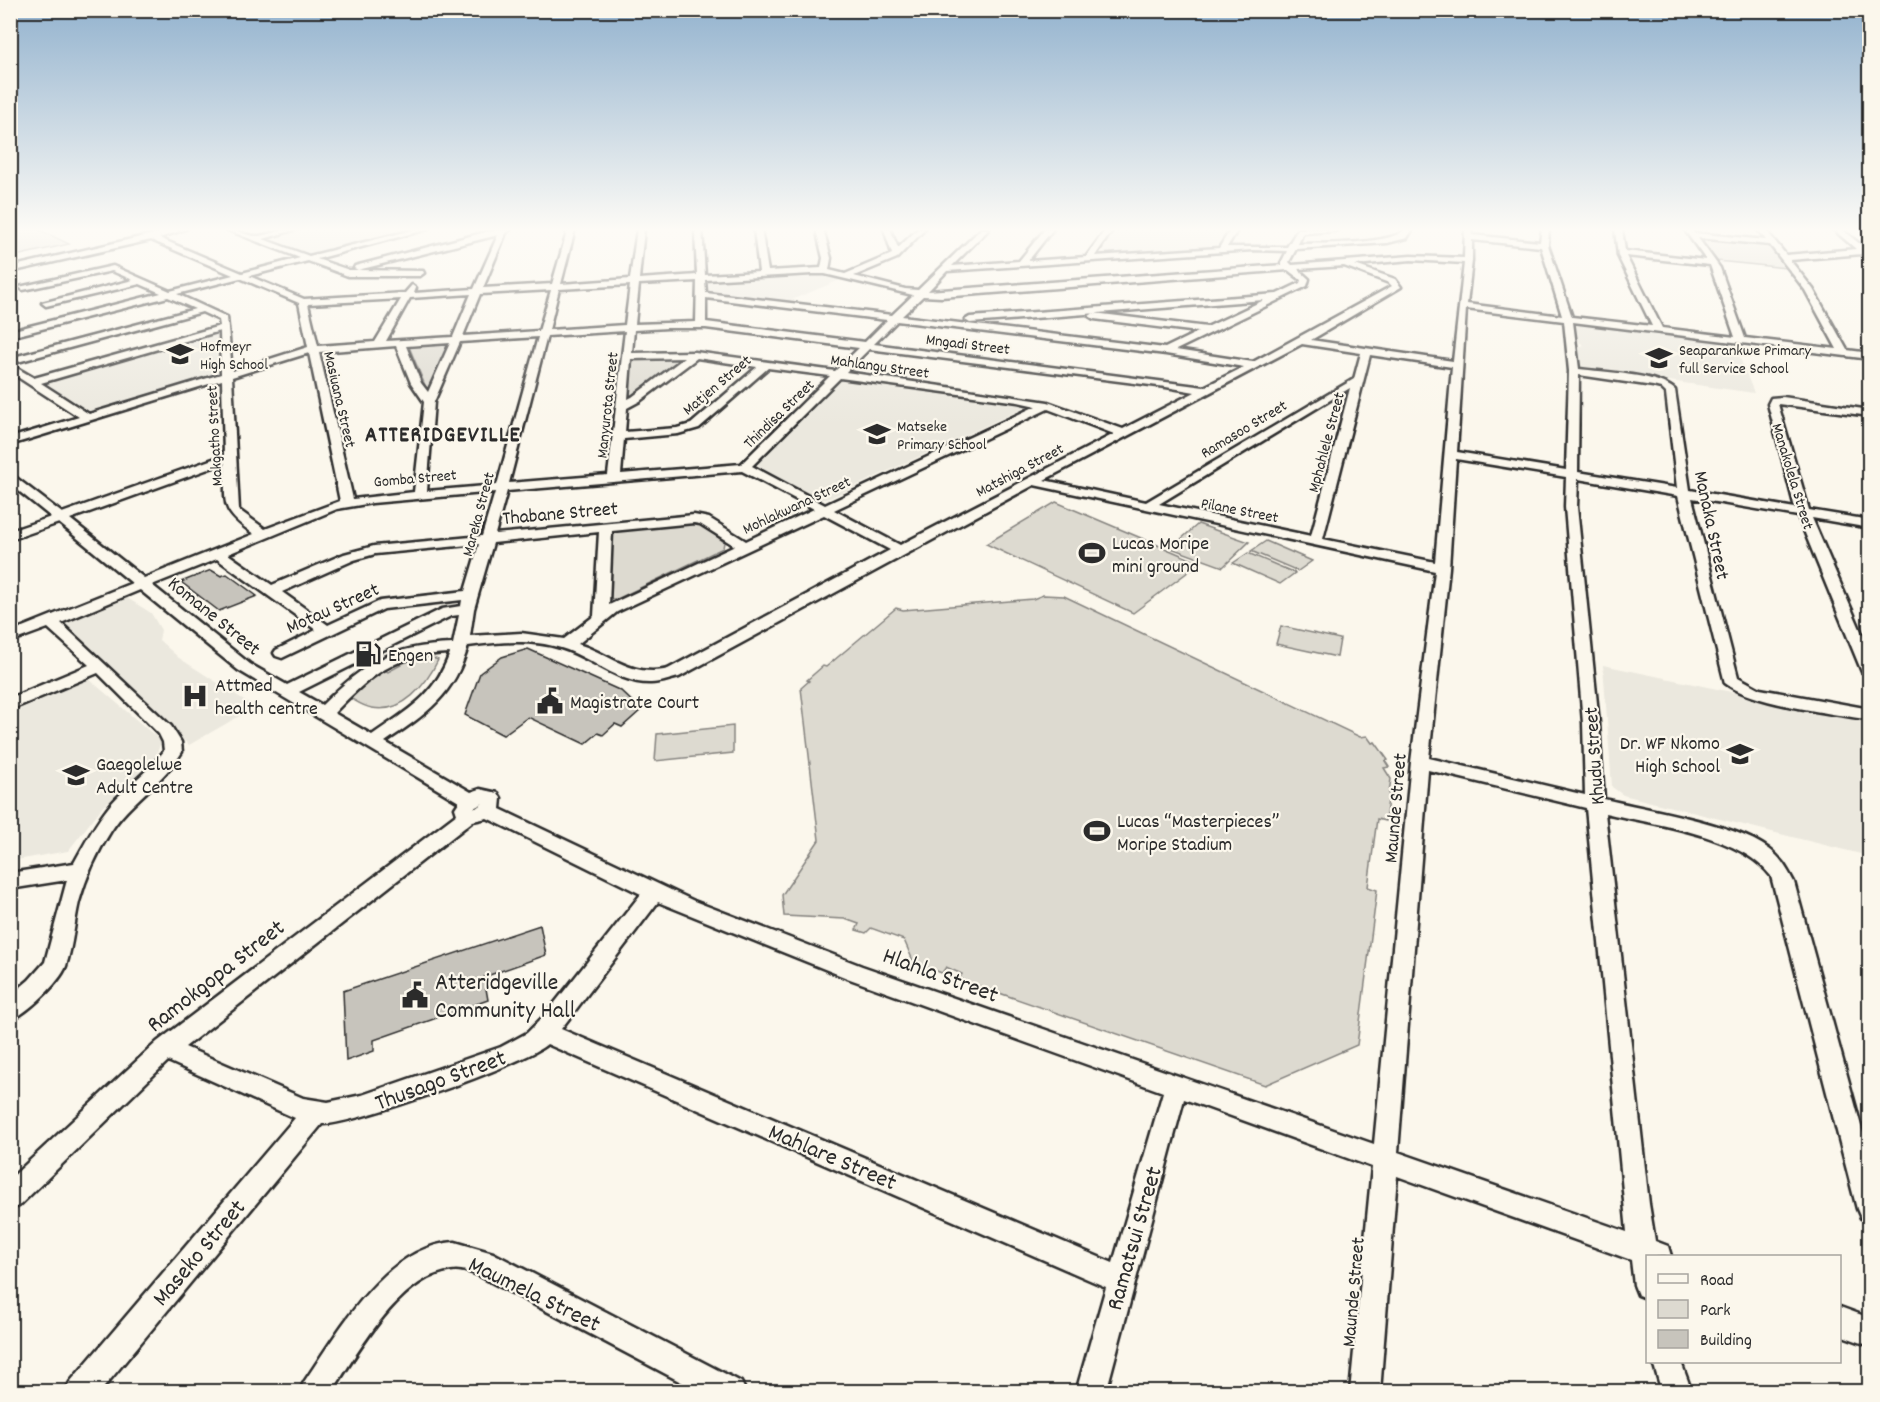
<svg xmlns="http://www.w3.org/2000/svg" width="1880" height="1402" font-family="Dekko,sans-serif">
	<rect width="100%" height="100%" fill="#fbf7ec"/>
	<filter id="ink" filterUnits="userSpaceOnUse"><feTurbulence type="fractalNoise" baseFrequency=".0167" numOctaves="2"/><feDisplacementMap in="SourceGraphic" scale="12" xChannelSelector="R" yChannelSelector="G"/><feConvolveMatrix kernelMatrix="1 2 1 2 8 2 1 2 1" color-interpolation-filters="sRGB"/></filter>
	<g filter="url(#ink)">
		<g fill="#ebe8de">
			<polygon points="299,229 399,229 404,230 307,254 300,254 262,240"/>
			<polygon points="1115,229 1229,229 1219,246 1210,249 1101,257 1097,255"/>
			<polygon points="813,273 840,280 784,303 710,294 704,291 705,280"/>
			<polygon points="1579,323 1734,343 1754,393 1578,368 1577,348 1584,345 1577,341 1574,325"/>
			<polygon points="212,333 219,333 220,374 101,410 86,411 46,383 50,379"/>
			<polygon points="851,378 1027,402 1028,406 830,498 819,500 760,470 758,462 839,380"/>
			<polygon points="124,596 151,613 161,630 159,640 179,658 255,707 189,745 59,624"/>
			<polygon points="1603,665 1869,721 1869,856 1623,795 1612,787"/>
			<polygon points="89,679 161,741 153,766 104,805 68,851 11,861 11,713"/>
		</g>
		<g fill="#dddad0" stroke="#84827e" stroke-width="1.5">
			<polygon points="11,229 38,229 69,244 11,257"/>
			<polygon points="1697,236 1764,243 1771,246 1787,268 1717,261"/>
			<polygon points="452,341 431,389 427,390 408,344"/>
			<polygon points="638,357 691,357 637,396 627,396 631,360"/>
			<polygon points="1056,502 1200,563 1133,613 986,544"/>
			<polygon points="698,522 724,542 723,548 617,599 609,599 609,535 619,529"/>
			<polygon points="1198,524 1249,542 1223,567 1171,548"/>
			<polygon points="1266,541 1312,561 1298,571 1251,551"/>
			<polygon points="1248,553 1295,573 1280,584 1233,563"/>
			<polygon points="1043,595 1064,596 1360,737 1367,736 1372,743 1375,742 1388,760 1385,761 1389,767 1384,768 1391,779 1385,821 1377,819 1368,887 1377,890 1357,1045 1265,1085 959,979 962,974 946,967 942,973 914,963 904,940 871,928 866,933 856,930 859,924 845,919 784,916 782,895 819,840 801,688 809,681 807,680 823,666 826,667 896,608 903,610 1033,599"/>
			<polygon points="1281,626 1340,639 1337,657 1276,644"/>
			<path d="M425,655L438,660C426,685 403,714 372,708C364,707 357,702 350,698L373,674L383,669L388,672L401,665L397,662Z"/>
			<polygon points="733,726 733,753 655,761 657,734"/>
		</g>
		<g fill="#c7c4bc" stroke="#2b2b2b" stroke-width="1.5">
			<polygon points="211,570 221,576 227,574 257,596 219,611 181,582"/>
			<polygon points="528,649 621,691 641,710 622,727 615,724 603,735 598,733 585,744 528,717 503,735 465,715 480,673 502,657"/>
			<polygon points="540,925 546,955 484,977 488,1000 374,1040 374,1051 346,1061 343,991"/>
		</g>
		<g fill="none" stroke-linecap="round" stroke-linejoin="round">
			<g stroke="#2b2b2b" stroke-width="5">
				<g id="minor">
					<path d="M175,229H186L159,238L242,273L300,258L225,229C236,229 248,237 258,236C272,234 284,229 297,229L263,239L309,256L417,229H428L317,259L349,270H358L354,268L355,266L486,232L511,229L506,233L483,288L552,284L568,229H575L561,284L630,279L637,229H644L639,279L697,275L695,229H702L705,275L759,272L754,229H761L768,271L821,268L823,258L816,229H823L831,258L829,270L845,274L892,254L884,229H890L898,248L918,229H925L897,258L854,276L905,289L918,290L981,229H989L952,266L1019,261L1045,229H1053L1028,261L1086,257L1106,229H1113L1095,256L1219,248L1231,229H1238L1227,247H1287L1298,229H1339L1335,231L1303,233L1298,244C1320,243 1393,245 1405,229H1413L1407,238L1387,243L1296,249L1289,262L1292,265L1411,256L1464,258L1465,229H1471L1472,235L1540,242L1542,229H1549L1548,245L1572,317L1652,326L1618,256L1615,229H1622L1625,251L1706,260L1684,229H1691L1694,233L1766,240L1757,229H1765L1786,255L1856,249L1833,229H1841L1870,252V256L1862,254L1790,260L1813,289L1847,350L1870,353V359L1573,322L1579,369C1602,372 1659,374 1675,390L1690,490L1795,508L1768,404L1771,398L1783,397L1870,410V416L1778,404L1809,510L1870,520V528L1812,518L1870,652V677L1862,672L1798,516L1692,498L1738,677L1760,689L1870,709V720C1832,713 1753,705 1725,683L1678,496L1578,479L1577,507L1599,723L1604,799C1649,810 1734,823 1769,849C1781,858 1787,869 1794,882L1870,1159V1222L1861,1218L1857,1209L1771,876C1739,834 1655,825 1605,813L1649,1204L1655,1241L1668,1246L1671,1256H1648V1299L1638,1295L1634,1285L1631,1260L1397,1176L1380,1392H1350L1372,1167L1184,1099L1106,1392H1076L1106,1287L547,1044C528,1063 347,1127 322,1124L100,1392H65L70,1382L295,1118L168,1061L19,1206L10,1210V1179L157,1042L457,814L455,808L459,802L238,670L140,590L61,623L171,726L181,742L182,752C163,783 130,801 111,831C97,853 86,877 79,902C74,923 73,945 66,966C60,982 27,1014 10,1020V996L29,980L45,962L67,880L10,889V873L74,863C85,843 96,822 111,804C128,785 149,771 164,751L163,742L159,734L98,673L10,710V698L89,665L48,628L10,642V632L132,583L59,523L10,540V531L51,517L10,484V473L62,513L224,455L222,380L10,445V438L79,417L10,372V364L34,378L220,326L219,320L202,312L10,364V358L195,309L168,297L10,337V331L161,293L140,284L46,306L42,303L133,280L112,271L23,290L19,287L113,266L170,291L233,275L151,240L10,272V267ZM498,235L474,289L414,293L416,288L412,285L405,293L304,299L249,276L308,261L348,276H420L424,273L423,271L358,270ZM1698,238L1770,245L1805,290L1837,349L1745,338L1720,268ZM1472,240L1541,247L1562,316L1467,304L1472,261ZM1252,250L1287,251L1281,263L1283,265L928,291L947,271ZM1626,256L1710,265L1735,337L1662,328ZM1411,260L1464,263L1453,361L1311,340L1401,287L1395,279L1355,265ZM1344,266L1389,283L1392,286L1253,362L1176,350L1307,286L1309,279L1298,269ZM1288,270L1301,280L1300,283L1277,294L970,317L965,320L970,323L1264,300L1207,327L1094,313L1089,316L1094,319L1198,332L1165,348L902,316L923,296L941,297ZM812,274H825L913,295L892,315L706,293L705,280ZM240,278L299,303L308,347L232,371L227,317L177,294ZM697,281L696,322L635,324L639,284ZM630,285L625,325L549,330L559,289ZM551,290L539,331L463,336L480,294ZM471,294L453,337L386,341L410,298ZM706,298L887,320L865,342L706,322ZM401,299L375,342L318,346L308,304ZM1466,309L1564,321L1569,371L1566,470L1457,452ZM897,321L1166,354L1244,367L1204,387L874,344ZM667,328H706L859,348L835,371L695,352L632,353L634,330ZM220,331L221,374L89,414L41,383ZM625,331L608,475L509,483L547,336ZM538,337L497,485L427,491L434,402L460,342ZM450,343L428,392L421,383L406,346ZM1302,344L1361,353L1354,379L1146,502L1044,480ZM396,346L411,383L424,402L414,492L353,499L319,352ZM869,349L1166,387L1195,392L1123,429L1048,402L846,372ZM309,353L340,501L265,529L239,510L232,377ZM1370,355L1452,367L1435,562L1323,539ZM684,358L632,397L628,399L631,359ZM697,358L757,367L691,424L677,428L625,432L627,408L640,401ZM768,368L830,376L741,464L621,474L624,439L678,434L699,428ZM1579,375L1653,386L1661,388L1666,393L1677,488L1578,472ZM840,378L1018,402L1036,406L825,505L752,466ZM1350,388L1311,536L1159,504ZM1048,409L1114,434L900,545L834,510ZM1456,459L1566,477L1565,507L1583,723L1585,795L1429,758L1449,568ZM225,463C226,504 218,509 254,534L144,578L70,519ZM742,471L814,509L746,541L709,518L694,515L495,534L507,491ZM1034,485L1435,571L1411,762L1374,1144L862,966L694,901L500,809L501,798L498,793L480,789L471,792L385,742C426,714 454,696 468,646C498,642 531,639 561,648C591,657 619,684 651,683C660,683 670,679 679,677ZM495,492L482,536L374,546L344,554L272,585L228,554L337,509L372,503ZM824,515L890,550L668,669C632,678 610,654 578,644L617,612ZM694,523L700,524L735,546L609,605L612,531ZM599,532L594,616L564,639L521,633L470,636L474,609L493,543ZM479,544L465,591L380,601L328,625L282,592L354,560L375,554ZM217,559L316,630L276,650L274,653L276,656L282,658L384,609L462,600L461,606L442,609L287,685L250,664L152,585ZM459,615L453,644C390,646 366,662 322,705L299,692L451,616ZM450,653C434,697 409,709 372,735L334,713C372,674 393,655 450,653ZM1428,770L1586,808L1627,1232L1398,1152ZM483,803L476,808H474ZM487,818L641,894L546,1014L527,1033L501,1047L362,1095L328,1102L303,1098L185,1047L473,821ZM658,902L847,978L1163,1092L1113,1263L561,1029Z"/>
					<path d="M455,1242L493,1253L741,1382L746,1392H700L478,1275C469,1272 460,1268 451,1270C399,1277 358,1352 332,1392H299L304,1382C339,1331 385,1246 455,1242Z"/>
					<polygon points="1840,1307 1870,1318 1870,1346 1840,1335"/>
					<polygon points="1653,1362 1681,1362 1692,1392 1662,1392"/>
				</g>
			</g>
			<use href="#minor" fill="#fbf7ec" fill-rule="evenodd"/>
		</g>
	</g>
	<linearGradient id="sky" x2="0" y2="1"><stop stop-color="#92b2ce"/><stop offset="0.54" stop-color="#fdfbf6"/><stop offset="1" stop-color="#fdfbf6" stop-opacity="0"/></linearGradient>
	<rect width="1880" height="425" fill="url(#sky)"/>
	<defs>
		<g id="school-bare" transform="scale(2.07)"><path d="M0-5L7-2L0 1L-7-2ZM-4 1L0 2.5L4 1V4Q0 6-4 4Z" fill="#2b2b2b" stroke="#fbf7ec" stroke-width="2.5" paint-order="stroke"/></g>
		<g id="stadium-bare" transform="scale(2.07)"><path d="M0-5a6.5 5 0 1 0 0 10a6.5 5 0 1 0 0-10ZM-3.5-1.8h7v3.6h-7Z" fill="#2b2b2b" stroke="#fbf7ec" stroke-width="2.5" paint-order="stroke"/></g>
		<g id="fuel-bare" transform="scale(2.07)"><path d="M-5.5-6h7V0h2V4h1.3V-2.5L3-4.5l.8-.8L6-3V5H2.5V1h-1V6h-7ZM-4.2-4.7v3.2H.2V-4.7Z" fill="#2b2b2b" stroke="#fbf7ec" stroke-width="2.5" paint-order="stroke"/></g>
		<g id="hospital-bare" transform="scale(2.07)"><path d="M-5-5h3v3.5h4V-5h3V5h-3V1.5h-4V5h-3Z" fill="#2b2b2b" stroke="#fbf7ec" stroke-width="2.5" paint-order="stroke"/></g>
		<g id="civic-bare" transform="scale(2.07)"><path d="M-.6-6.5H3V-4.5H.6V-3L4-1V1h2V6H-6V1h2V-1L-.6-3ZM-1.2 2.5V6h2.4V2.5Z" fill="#2b2b2b" stroke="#fbf7ec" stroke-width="2.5" paint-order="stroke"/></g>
	</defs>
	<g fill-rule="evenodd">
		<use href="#school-bare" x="180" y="354"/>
		<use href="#school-bare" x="1659" y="358"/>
		<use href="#school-bare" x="877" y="434"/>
		<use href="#stadium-bare" x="1092" y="553"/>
		<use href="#fuel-bare" x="368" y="654"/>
		<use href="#hospital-bare" x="195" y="696"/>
		<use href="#civic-bare" x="550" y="701"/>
		<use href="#school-bare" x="1740" y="754"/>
		<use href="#school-bare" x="76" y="775"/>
		<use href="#stadium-bare" x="1097" y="831"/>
		<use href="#civic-bare" x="415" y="995"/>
	</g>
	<g text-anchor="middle" stroke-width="4.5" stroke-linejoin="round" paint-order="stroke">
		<g font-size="16" fill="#2b2b2b" stroke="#fbf7ec">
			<text transform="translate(968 343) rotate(7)" y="6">Mngadi Street</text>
			<text transform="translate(880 365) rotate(8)" y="6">Mahlangu Street</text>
			<text transform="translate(716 384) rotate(-40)" y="6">Matjen Street</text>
			<text transform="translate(341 399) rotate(77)" y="6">Masiuana Street</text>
			<text transform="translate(606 405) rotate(-84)" y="6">Manyurota Street</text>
			<text transform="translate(778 413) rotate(-44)" y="6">Thindisa Street</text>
			<text transform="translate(1243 428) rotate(-31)" y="6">Ramasoo Street</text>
			<text transform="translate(213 436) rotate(-93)" y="6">Makgatho Street</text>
			<text transform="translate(1325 442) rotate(-75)" y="6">Mphahlele Street</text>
			<text transform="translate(1019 469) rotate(-28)" y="6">Matshiga Street</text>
			<text transform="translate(1794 476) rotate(73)" y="6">Manakolela Street</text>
			<text transform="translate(415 477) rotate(-5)" y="6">Gomba Street</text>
			<text transform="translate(796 504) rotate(-25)" y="6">Mohlakwana Street</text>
			<text transform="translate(1240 509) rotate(11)" y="6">Pilane Street</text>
			<text transform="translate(477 514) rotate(-75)" y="6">Mareka Street</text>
		</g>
		<g font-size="16" fill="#2b2b2b" stroke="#fbf7ec" text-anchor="start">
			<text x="200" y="351">Hofmeyr<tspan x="200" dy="18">High School</tspan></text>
			<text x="1679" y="355">Seaparankwe Primary<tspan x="1679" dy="18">full Service School</tspan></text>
			<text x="897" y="431">Matseke<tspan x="897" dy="18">Primary School</tspan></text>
		</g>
		<g font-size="20" fill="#2b2b2b" stroke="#fbf7ec">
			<text transform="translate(560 512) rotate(-5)" y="7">Thabane Street</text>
			<text transform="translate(1713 525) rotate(78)" y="7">Manaka Street</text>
			<text transform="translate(332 607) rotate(-24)" y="7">Motau Street</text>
			<text transform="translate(215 615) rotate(39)" y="7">Komane Street</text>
			<text transform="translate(1593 756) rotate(-94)" y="7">Khudu Street</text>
			<text transform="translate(1394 808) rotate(-85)" y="7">Maunde Street</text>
			<text transform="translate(1352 1292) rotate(-85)" y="7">Maunde Street</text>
		</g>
		<g font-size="20" fill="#2b2b2b" stroke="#fbf7ec" text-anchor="start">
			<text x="1112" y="549">Lucas Moripe<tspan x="1112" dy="23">mini ground</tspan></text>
			<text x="388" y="661">Engen</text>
			<text x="215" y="691">Attmed<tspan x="215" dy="23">health centre</tspan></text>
			<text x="570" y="708">Magistrate Court</text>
			<text x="1720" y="749" text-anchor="end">Dr. WF Nkomo<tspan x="1720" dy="23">High School</tspan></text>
			<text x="96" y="770">Gaegolelwe<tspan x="96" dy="23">Adult Centre</tspan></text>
			<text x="1117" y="827">Lucas “Masterpieces”<tspan x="1117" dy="23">Moripe Stadium</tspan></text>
		</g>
		<g font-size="22" font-weight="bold" letter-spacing="1.5" fill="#2b2b2b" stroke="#fbf7ec">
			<text x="443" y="441">ATTERIDGEVILLE</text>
		</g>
		<g font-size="24" fill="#2b2b2b" stroke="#fbf7ec">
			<text transform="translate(941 974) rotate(20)" y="8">Hlahla Street</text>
			<text transform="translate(215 975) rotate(-38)" y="8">Ramokgopa Street</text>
			<text transform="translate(440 1079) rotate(-20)" y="8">Thusago Street</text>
			<text transform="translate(833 1156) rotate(23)" y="8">Mahlare Street</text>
			<text transform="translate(1133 1238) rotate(-74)" y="8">Ramatsui Street</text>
			<text transform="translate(198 1252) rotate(-50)" y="8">Maseko Street</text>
			<text transform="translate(535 1293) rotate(26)" y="8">Maumela Street</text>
		</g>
		<g font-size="24" fill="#2b2b2b" stroke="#fbf7ec" text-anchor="start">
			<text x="435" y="989">Atteridgeville<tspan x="435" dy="28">Community Hall</tspan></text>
		</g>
	</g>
	<rect width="1880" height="1402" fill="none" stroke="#fbf7ec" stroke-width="36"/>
	<rect x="18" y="18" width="1844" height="1366" fill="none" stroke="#2b2b2b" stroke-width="2" filter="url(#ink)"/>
	<rect x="1646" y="1255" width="195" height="108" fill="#fbf7ec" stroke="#a8a59f" stroke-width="1.5"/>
	<rect x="1658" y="1274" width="30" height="9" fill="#fbf7ec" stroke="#a8a59f" stroke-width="1.5"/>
	<text x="1700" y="1285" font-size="18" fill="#2b2b2b">Road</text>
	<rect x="1658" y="1300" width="30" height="18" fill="#dddad0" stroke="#a8a59f" stroke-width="1.5"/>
	<text x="1700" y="1315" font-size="18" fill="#2b2b2b">Park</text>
	<rect x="1658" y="1330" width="30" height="18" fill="#c7c4bc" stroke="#a8a59f" stroke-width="1.5"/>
	<text x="1700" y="1345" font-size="18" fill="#2b2b2b">Building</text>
</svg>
